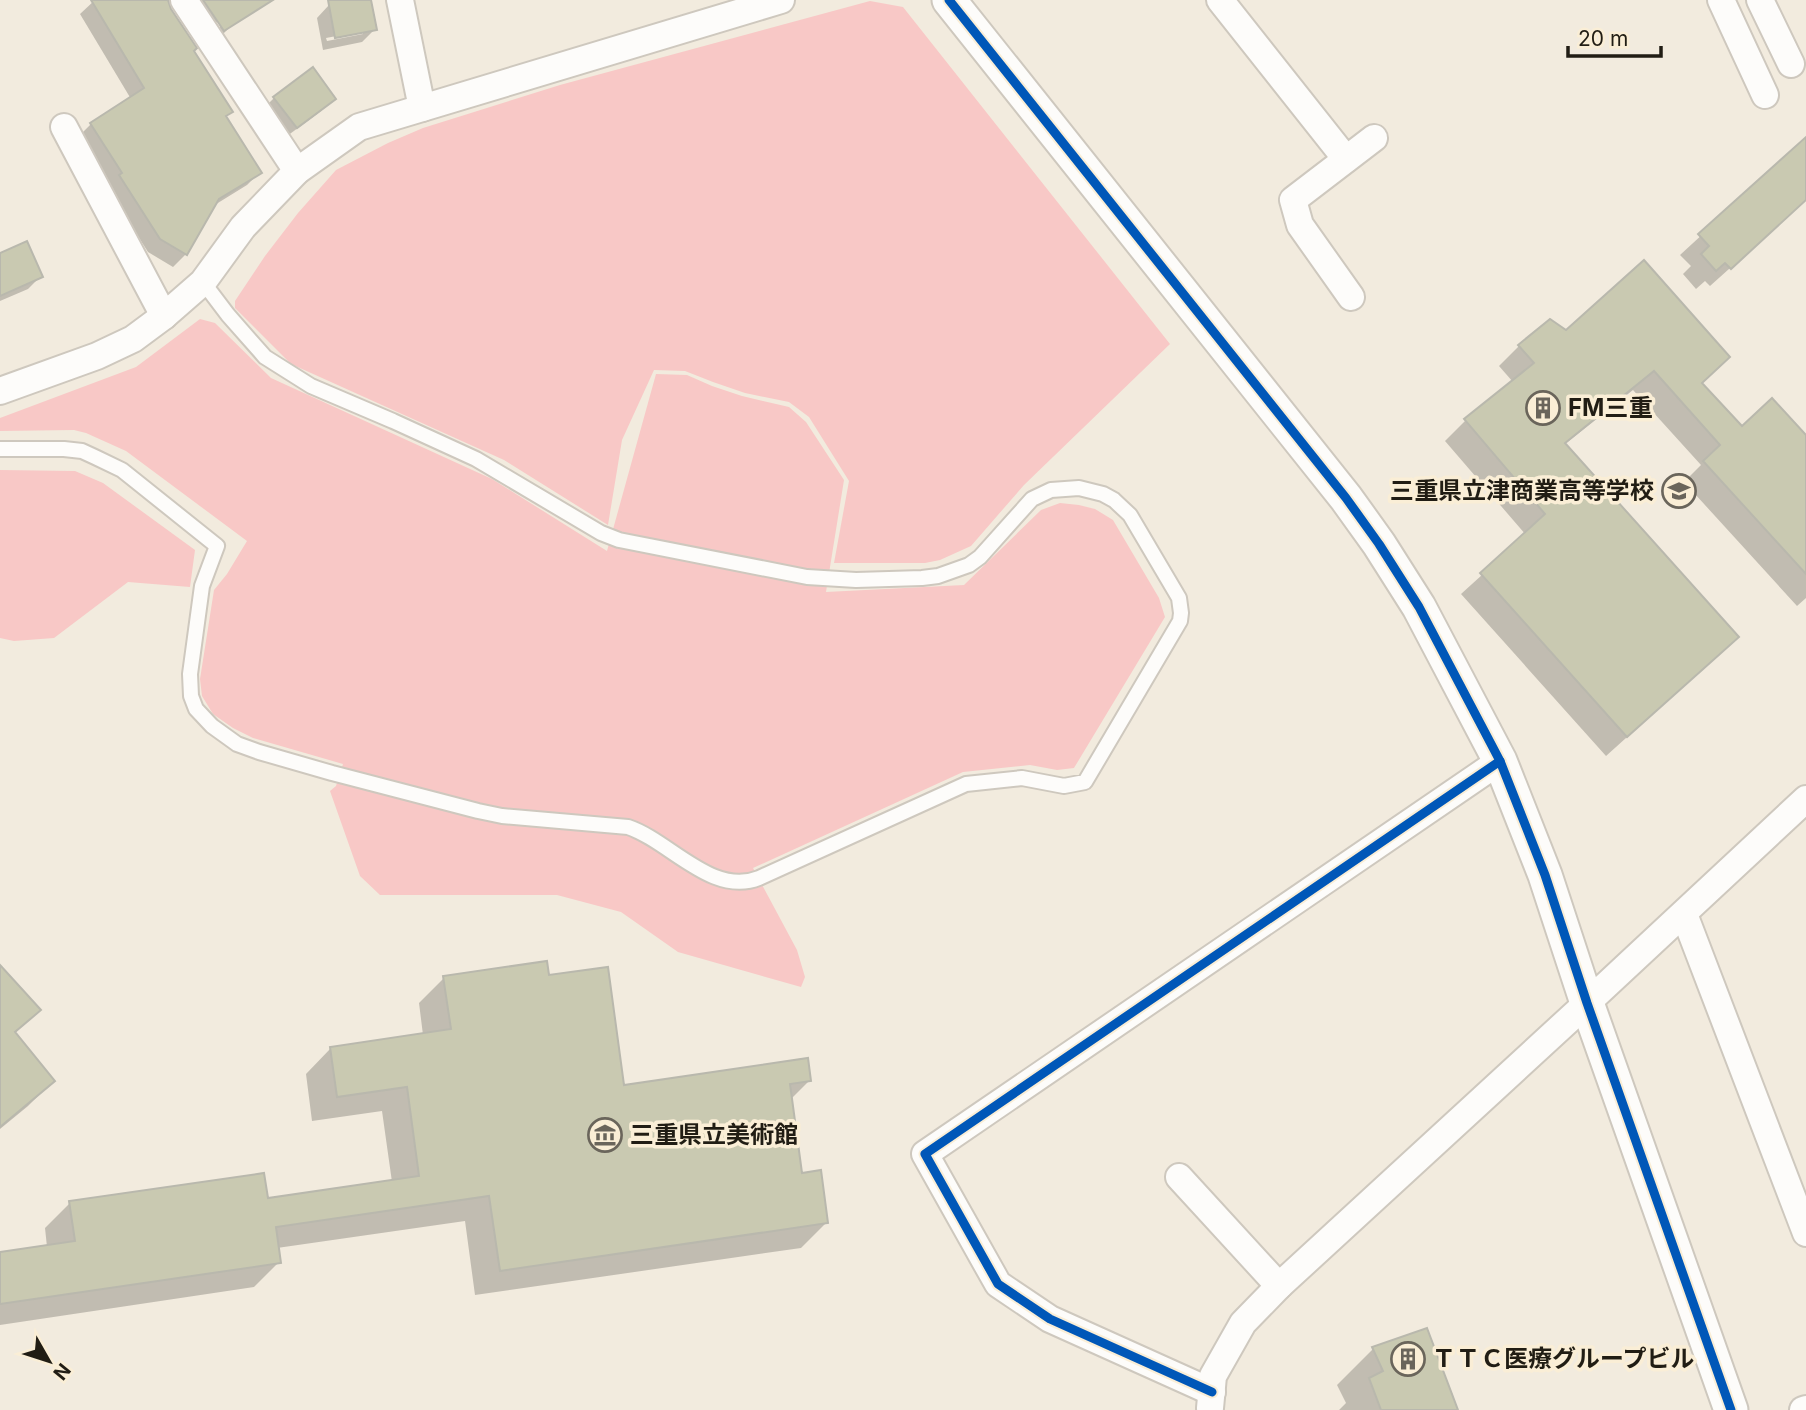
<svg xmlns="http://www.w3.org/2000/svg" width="1806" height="1410" font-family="Inter,'Noto Sans JP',sans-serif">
	<rect width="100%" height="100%" fill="#f2ebde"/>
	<g fill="#f8c8c6">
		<polygon points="870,1 903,7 1170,344 1024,485 971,546 940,560 925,563 834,563 849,481 809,417 789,402 745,393 713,382 685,371 654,370 622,440 608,525 504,460 291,364 235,308 235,301 265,256 298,213 336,170 388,143 423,128 560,85"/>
		<polygon points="200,319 215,323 271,378 492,479 607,551 656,374 687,375 712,386 742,396 789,407 806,422 844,480 826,592 964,585 1041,510 1060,503 1079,505 1095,509 1113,520 1159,598 1165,617 1074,768 1057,770 1030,765 963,772 753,868 797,950 805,977 801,987 678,952 621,912 557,895 380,895 360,876 330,791 336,786 343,764 253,738 233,728 213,714 202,696 200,679 214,590 227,574 247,541 126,451 86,433 74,430 0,431 0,418 136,367"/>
		<polygon points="0,470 75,471 103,483 195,550 190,587 128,582 54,638 14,641 0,638"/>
	</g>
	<g fill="#0003" fill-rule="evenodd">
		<polygon points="95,0 152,0 192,51 225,117 260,172 247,185 213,206 186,254 173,267 148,252 108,189 78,137 91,124 131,99 80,14"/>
		<polygon points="201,0 250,0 203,31 190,11"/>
		<path d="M357,0H369L375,29L362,42L323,50L317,18L329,5ZM363,31V34L327,41L326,38Z"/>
		<polygon points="232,25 221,36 208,39 220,27"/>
		<polygon points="274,98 334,99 321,111 283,139 262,110"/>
		<polygon points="1806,139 1806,200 1710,286 1705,281 1696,289 1683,274 1691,266 1680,255"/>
		<polygon points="0,255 41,276 28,289 0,301"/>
		<polygon points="1566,332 1701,384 1742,428 1806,438 1806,598 1797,606 1684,482 1701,465 1633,390 1564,445 1736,637 1716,657 1606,756 1461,594 1526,535 1445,441 1465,421 1513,382 1499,366 1519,346"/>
		<polygon points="548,977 623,1087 810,1080 790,1100 800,1175 826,1223 801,1248 475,1295 465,1221 277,1248 279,1262 254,1287 0,1325 0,1254 47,1247 45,1228 70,1203 266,1200 392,1182 382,1111 312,1121 306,1074 331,1048 423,1035 419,1003 444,978"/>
		<polygon points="0,981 38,1010 14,1034 53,1081 28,1106 0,1129"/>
		<polygon points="1426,1330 1456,1410 1339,1410 1346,1403 1337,1385 1373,1349"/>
	</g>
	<g fill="#c9c9b1" stroke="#b9b8ad" stroke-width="2">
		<polygon points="91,0 168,0 171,9 197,48 194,51 233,112 226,116 262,173 219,199 187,255 160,239 119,175 122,173 90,123 144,88"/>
		<polygon points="203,0 273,0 224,31"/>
		<polygon points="328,0 371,0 377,30 335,38"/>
		<polygon points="313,67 336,99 297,128 273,97"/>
		<polygon points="1806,137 1806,200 1731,269 1725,263 1716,271 1701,254 1709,246 1698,234"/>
		<polygon points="27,241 43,277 0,296 0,253"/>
		<polygon points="1644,260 1730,357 1702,383 1742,426 1772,398 1806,435 1806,574 1703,461 1720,445 1654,371 1565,443 1739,637 1627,737 1480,573 1545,514 1464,419 1534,363 1518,345 1550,319 1566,330"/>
		<polygon points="547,961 549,975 608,967 624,1085 808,1058 811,1081 790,1084 802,1173 821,1170 828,1223 500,1271 489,1196 276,1227 281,1263 0,1304 0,1252 75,1241 69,1201 264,1173 268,1198 419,1176 407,1087 337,1097 330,1047 451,1029 443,976"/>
		<polygon points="0,965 41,1010 15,1032 55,1081 0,1127"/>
		<polygon points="1427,1328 1458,1410 1381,1410 1369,1378 1383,1371 1372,1347"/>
	</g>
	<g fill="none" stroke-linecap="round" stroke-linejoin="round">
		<g stroke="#cec8be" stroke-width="18">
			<path id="service" d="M0,449H64L82,451L95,457L122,470L217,546L202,586L190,674L191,696L196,709L212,726L237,744L259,752L332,773L478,811L502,816L628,827C670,841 712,897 759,878L966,784L1022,778L1064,786L1085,782L1180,621L1181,613L1179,598L1130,515L1114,500L1103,494L1079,488L1051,490L1032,499L980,557L969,565L938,576L922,578L856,580L807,577L619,540L601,533L476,459L393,421L311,386L265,357L228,315L203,282"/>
		</g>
		<g stroke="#cec8be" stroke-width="30">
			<g id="minor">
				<polyline points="184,0 297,171"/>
				<polyline points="400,0 422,108"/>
				<polyline points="1220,0 1346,159"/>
				<polyline points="1721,0 1765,95"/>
				<polyline points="1760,0 1791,64"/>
				<polyline points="64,127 164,316"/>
				<polyline points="1351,297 1300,225 1293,200 1374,138"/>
				<polyline points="0,391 97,356 133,339 164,316 203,282 243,227 297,171 359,127 781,0"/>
				<polyline points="1684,914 1806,1233"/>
				<polyline points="1179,1177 1279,1286"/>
				<polyline points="1212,1392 1050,1319 998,1284 925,1154 1500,761"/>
				<polyline points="1210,1408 1213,1376 1243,1323 1279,1286 1587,1003 1806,799"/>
				<polyline points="1803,1410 1806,1409"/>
			</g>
		</g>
		<g stroke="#cec8be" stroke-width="37">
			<polyline id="tertiary" points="949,0 1346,498 1379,544 1419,607 1500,761 1545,875 1587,1003 1731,1410"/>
		</g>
		<use href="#service" stroke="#fdfcfa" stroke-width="14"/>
		<use href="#minor" stroke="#fdfcfa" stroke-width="26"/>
		<use href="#tertiary" stroke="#fdfcfa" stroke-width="33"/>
		<g stroke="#faeed6" stroke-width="13">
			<g id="cycleway">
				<polyline points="949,0 1346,498 1379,544 1419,607 1500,761 1545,875 1587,1003 1731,1410"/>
				<polyline points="1212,1392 1050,1319 998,1284 925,1154 1500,761"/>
			</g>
		</g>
		<use href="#cycleway" stroke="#0057b8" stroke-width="9"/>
	</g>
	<defs>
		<g id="building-ring" transform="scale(1.75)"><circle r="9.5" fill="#faeed6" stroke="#6a655b" stroke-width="1.5"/><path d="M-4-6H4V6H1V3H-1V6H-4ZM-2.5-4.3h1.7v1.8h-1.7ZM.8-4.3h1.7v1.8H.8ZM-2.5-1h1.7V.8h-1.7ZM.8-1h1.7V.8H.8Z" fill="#6a655b"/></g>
		<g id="school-ring" transform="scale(1.75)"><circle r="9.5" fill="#faeed6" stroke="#6a655b" stroke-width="1.5"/><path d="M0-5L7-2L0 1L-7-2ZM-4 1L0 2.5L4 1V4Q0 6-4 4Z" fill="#6a655b"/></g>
		<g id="museum-ring" transform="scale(1.75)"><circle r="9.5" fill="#faeed6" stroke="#6a655b" stroke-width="1.5"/><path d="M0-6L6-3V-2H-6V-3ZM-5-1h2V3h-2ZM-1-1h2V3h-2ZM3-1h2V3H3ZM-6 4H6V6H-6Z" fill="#6a655b"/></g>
	</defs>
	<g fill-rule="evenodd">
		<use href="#building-ring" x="1543" y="408"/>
		<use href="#school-ring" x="1679" y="491"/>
		<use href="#museum-ring" x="605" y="1135"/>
		<use href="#building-ring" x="1408" y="1359"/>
	</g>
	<g text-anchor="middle" stroke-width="7" stroke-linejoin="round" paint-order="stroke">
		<g font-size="24" font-weight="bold" fill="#211d14" stroke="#faeed6" text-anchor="start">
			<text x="1568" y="416">FM三重</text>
			<text x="1654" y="499" text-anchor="end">三重県立津商業高等学校</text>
			<text x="630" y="1143">三重県立美術館</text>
			<text x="1432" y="1367">ＴＴＣ医療グループビル</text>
		</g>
	</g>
	<g transform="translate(49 1361) rotate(129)" stroke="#faeed6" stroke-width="5" paint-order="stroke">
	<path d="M0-5L12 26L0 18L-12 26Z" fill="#211d14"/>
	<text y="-10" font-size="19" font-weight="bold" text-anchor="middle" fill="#211d14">N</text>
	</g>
	<path d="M1568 46v10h93v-10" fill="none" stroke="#211d14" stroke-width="3.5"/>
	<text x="1578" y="46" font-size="21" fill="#211d14" stroke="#faeed6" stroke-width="5" paint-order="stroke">20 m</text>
</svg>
